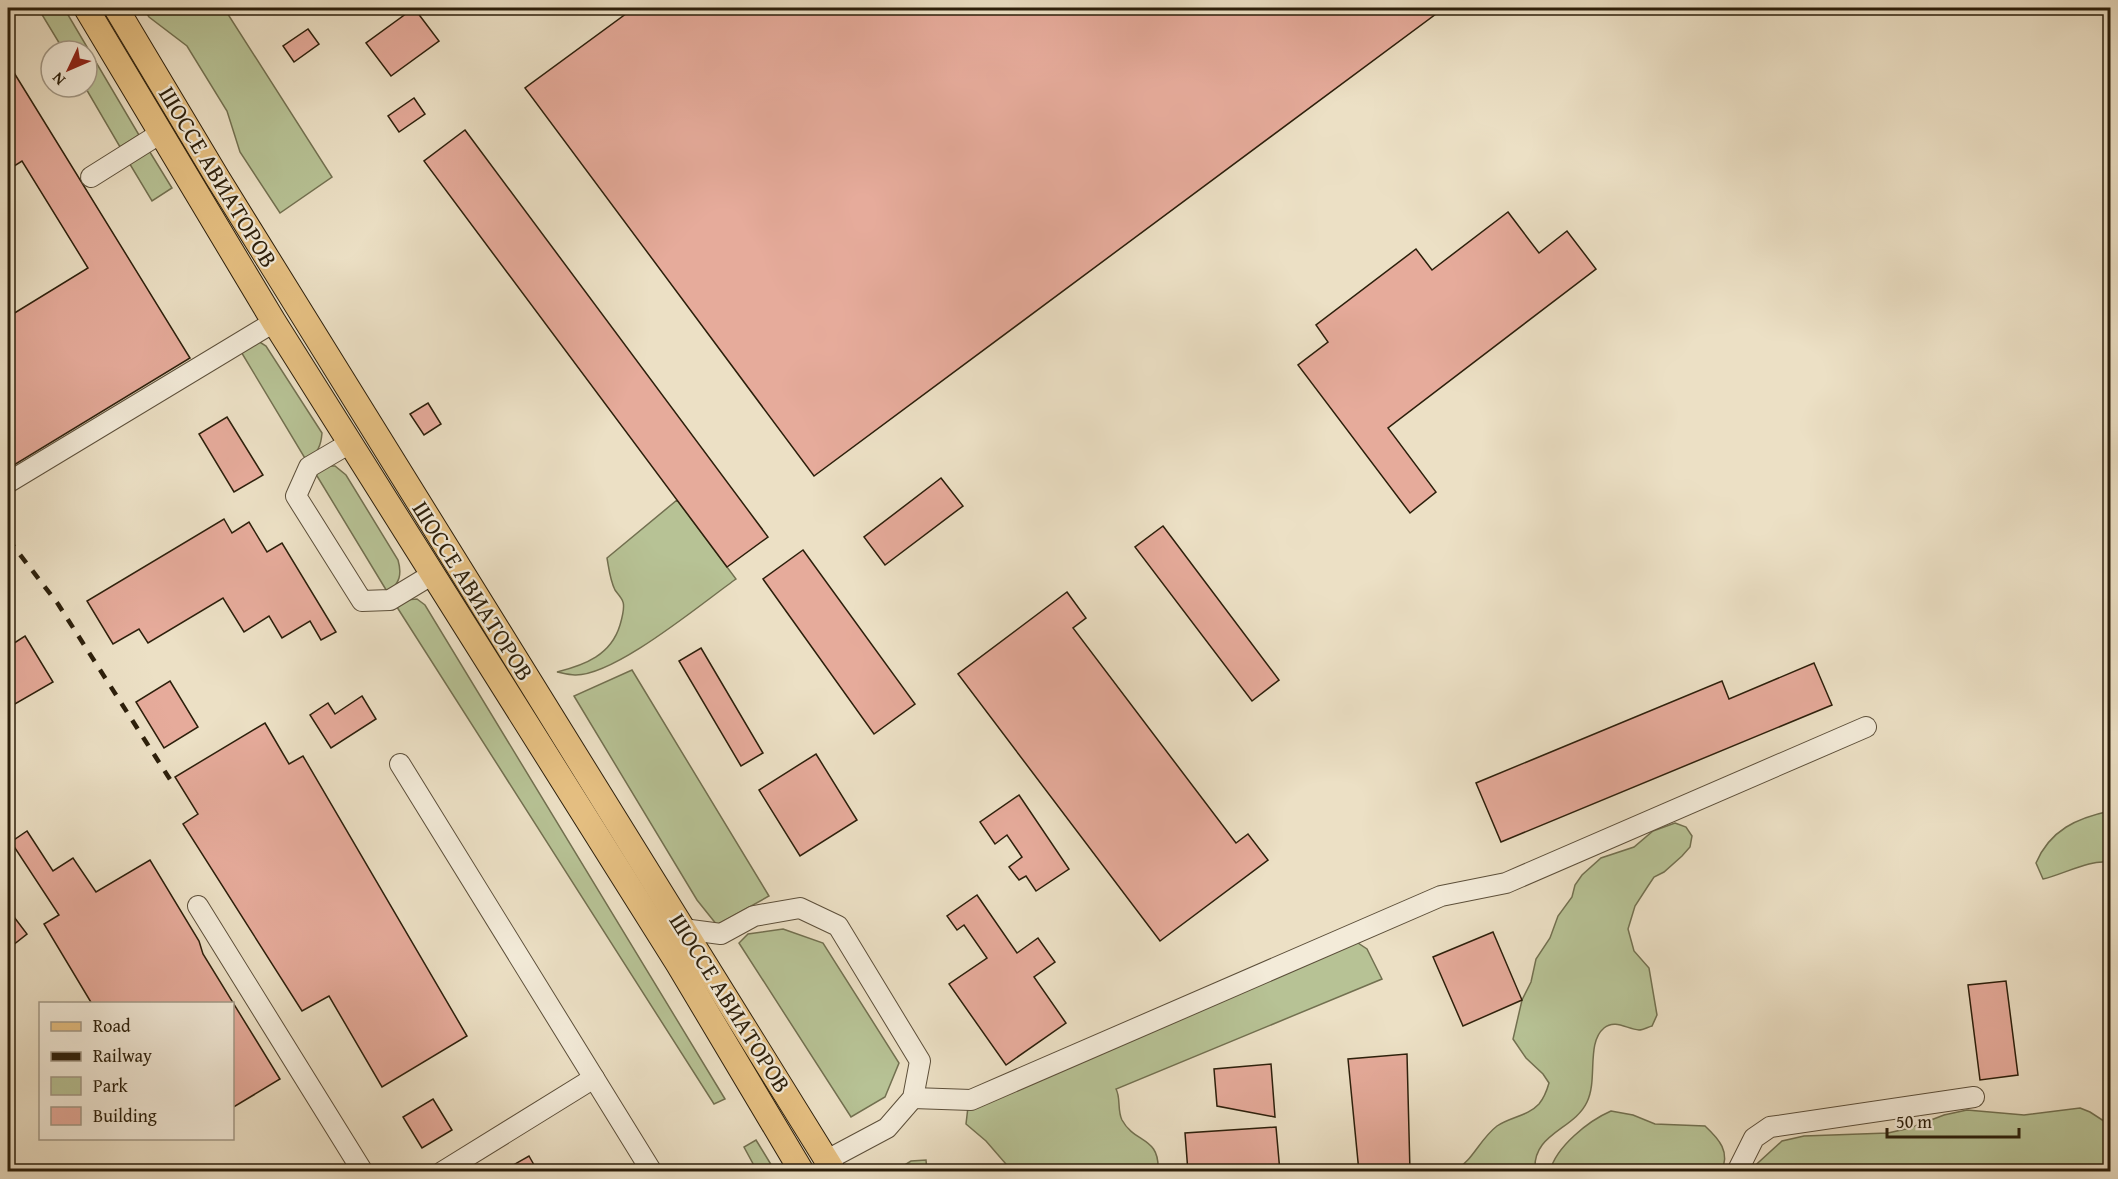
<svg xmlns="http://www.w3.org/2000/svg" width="2118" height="1179" font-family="'Gentium Book Plus',serif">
	<rect width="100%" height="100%" fill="#ece0c5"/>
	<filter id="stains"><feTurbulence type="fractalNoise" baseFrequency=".00333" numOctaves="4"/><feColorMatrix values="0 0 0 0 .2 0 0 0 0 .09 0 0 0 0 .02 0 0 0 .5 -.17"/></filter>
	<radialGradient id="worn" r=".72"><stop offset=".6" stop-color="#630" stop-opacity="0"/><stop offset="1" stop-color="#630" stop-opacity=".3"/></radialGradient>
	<g fill="#b7c295" stroke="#727050" stroke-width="1.5">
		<polygon points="38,8 64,8 139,135 120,147 85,87 87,87 87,51 64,51"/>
		<polygon points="143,8 224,8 332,177 280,213 240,152 227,111 187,46 149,17"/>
		<polygon points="148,149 172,188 152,201 128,161"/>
		<path d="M258,341L266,346L322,433C321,446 318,453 306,460L240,350Z"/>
		<path d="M324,466H335L346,475L398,560C402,574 400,583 388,593L314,471Z"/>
		<path d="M677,500L736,579C702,603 615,676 575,675C569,675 562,673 557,672C585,665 611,655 620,625C622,618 625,608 623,602C622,598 617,593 615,590C610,580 609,569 607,558Z"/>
		<polygon points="417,599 425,605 725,1099 714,1104 395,604 405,600"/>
		<polygon points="632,670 769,896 717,925 697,900 574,696"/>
		<path d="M2110,811V863C2092,858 2062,875 2043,879L2036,863C2050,830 2077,818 2110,811Z"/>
		<path d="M1675,823L1686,827L1692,836L1690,847L1682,856L1664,872L1654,877L1648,886L1635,906L1628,929L1634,951L1649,968L1657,1015L1652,1026C1648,1027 1643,1030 1639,1030C1627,1029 1615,1019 1604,1028C1586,1043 1598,1080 1587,1102C1574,1130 1532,1133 1535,1171H1455C1473,1160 1480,1139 1497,1126C1510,1117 1528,1116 1539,1104C1544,1098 1547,1090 1549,1083L1543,1074L1526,1058L1513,1039L1522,1000L1531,982L1536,959L1550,938L1558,916L1572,897L1575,885L1582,875L1601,858L1634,847L1653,831Z"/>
		<polygon points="783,929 823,943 899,1063 885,1097 851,1117 739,943 748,934"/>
		<path d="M1355,941L1367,949L1382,979L1116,1089C1121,1098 1117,1110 1122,1120C1135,1144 1160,1136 1158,1171H1012L986,1141L966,1124L968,1107Z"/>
		<polygon points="2080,1108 2090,1112 2110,1125 2110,1171 1748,1172 1782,1141 1804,1136 1888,1133 1910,1128 1944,1115 1967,1110 2024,1115"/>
		<path d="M1611,1111L1633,1115L1655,1124L1705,1126C1719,1139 1731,1152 1721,1172L1550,1171C1556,1147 1588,1121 1611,1111Z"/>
		<polygon points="756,1140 775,1171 757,1171 744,1147"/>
		<polygon points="926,1160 927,1171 895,1171 911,1161"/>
	</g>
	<g fill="#e6ab9b" stroke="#2c1f0b" stroke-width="1.5">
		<polygon points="414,8 439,41 391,76 366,43"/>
		<polygon points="634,8 1444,8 814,476 525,88"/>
		<polygon points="308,29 319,44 294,62 283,46"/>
		<polygon points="8,63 190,358 14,465 8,455 8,317 88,268 22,161 8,170"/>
		<polygon points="414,98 425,114 399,132 388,116"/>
		<polygon points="465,130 768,537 727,567 424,161"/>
		<polygon points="1508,212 1539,253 1567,231 1596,269 1388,428 1436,492 1410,513 1298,365 1328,342 1316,325 1416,249 1432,270"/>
		<polygon points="428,403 441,424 424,435 410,414"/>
		<polygon points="227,417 263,475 234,492 199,434"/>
		<polygon points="941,478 963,506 885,565 864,537"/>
		<polygon points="224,519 232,533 249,522 267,552 282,543 336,632 321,640 310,621 282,638 269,616 244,632 223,598 148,643 139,629 113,644 87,601"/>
		<polygon points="1163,526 1279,680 1252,701 1135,547"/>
		<polygon points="803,550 915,704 874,734 763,579"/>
		<polygon points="1067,592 1086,618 1073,628 1236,843 1248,834 1268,860 1160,941 958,674"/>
		<polygon points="25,636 53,682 8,708 8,647"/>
		<polygon points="701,648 763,753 741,766 679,661"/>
		<polygon points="1814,663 1832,705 1501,842 1476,783 1722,681 1729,699"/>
		<polygon points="170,681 198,727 164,748 136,702"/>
		<polygon points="362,696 376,719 331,748 310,715 328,703 335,714"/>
		<polygon points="265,723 289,764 303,756 467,1036 382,1087 329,996 302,1011 183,824 198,814 175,777"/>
		<polygon points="816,754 857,820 800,856 759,790"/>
		<polygon points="1019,795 1069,869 1036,891 1026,876 1019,880 1009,867 1022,857 1007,835 995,844 980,822"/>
		<polygon points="27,831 53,871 73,858 96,892 150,860 199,941 203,954 280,1079 232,1108 232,1004 92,1004 44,924 59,915 11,842"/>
		<polygon points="977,895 1017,953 1038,938 1055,962 1034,977 1066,1023 1006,1065 949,984 987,958 964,925 957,930 947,916"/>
		<polygon points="8,909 27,934 8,949"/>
		<polygon points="1493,932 1522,1000 1463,1026 1433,957"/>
		<polygon points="2006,981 2018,1075 1980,1080 1968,985"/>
		<polygon points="1407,1054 1410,1172 1359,1172 1348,1059"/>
		<polygon points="1271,1064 1275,1117 1217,1106 1214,1069"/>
		<polygon points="433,1099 452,1130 422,1148 403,1117"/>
		<polygon points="1276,1127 1280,1172 1188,1172 1185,1133"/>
		<polygon points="529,1156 538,1172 501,1172"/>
	</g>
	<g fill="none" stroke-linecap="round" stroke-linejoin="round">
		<g stroke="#5c4f3a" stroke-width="22">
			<g id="minor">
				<polyline points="91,177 161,133"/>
				<polyline points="350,443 309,467 296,496 362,601 390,600 433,574"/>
				<polyline points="9,482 274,322"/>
				<polyline points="400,764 652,1172"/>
				<polyline points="198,906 363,1172"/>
				<polyline points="683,929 721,934 754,916 800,908 838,926 920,1061 913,1098 887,1128 827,1160"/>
				<polyline points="913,1098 971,1100 1441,896 1506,883 1866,727"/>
				<polyline points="442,1172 594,1078"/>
				<polyline points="1737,1172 1754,1138 1770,1127 1974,1097"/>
			</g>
		</g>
		<g stroke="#2c1f0b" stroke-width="26">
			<g id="major">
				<polyline points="86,8 274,322 678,964 802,1172"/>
				<polyline points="116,8 217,177 834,1172"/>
			</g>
		</g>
		<use href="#minor" stroke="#f3ebd9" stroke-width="20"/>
		<use href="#major" stroke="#e6c082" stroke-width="24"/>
		<polyline stroke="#2c1f0b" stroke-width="4.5" stroke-dasharray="10 10" stroke-linecap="butt" points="8,539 58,604 171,781"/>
	</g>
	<g text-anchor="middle" stroke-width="4.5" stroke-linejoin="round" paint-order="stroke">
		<g font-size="24" fill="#2c1f0b" stroke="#f3ebd9">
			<text transform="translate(218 177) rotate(59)" y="8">ШОССЕ АВИАТОРОВ</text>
			<text transform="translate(473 591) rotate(58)" y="8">ШОССЕ АВИАТОРОВ</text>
			<text transform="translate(730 1003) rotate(58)" y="8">ШОССЕ АВИАТОРОВ</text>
		</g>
	</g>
	<rect width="2118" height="1179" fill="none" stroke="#ece0c5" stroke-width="30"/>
	<rect x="9" y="9" width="2100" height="1161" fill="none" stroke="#2c1f0b" stroke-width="3"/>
	<rect x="15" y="15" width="2088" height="1149" fill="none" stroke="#2c1f0b" stroke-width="1.5"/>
	<rect x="39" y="1002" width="195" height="138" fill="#f3ebd9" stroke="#a39987" stroke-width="1.5"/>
	<rect x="51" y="1022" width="30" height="9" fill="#e6c082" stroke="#a39987" stroke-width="1.5"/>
	<text x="93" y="1032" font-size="18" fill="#2c1f0b">Road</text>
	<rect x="51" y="1052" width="30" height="9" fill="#2c1f0b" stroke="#a39987" stroke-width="1.5"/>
	<text x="93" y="1062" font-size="18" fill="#2c1f0b">Railway</text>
	<rect x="51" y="1077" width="30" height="18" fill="#b7c295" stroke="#a39987" stroke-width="1.5"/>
	<text x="93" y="1092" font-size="18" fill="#2c1f0b">Park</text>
	<rect x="51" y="1107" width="30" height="18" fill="#e6ab9b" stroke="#a39987" stroke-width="1.5"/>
	<text x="93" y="1122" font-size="18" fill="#2c1f0b">Building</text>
	<g transform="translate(69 69) rotate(226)"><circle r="28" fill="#f3ebd9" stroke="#a39987" stroke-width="1.5"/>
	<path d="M0-4.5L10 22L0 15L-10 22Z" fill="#8f2418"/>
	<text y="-9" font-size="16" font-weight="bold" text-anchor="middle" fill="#2c1f0b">N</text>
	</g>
	<path d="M1887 1128v9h132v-9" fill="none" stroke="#2c1f0b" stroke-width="3"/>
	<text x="1896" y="1128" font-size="18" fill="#2c1f0b" stroke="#f3ebd9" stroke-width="4.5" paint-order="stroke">50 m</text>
	<rect width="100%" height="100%" filter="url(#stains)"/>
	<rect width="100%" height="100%" fill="url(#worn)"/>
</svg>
